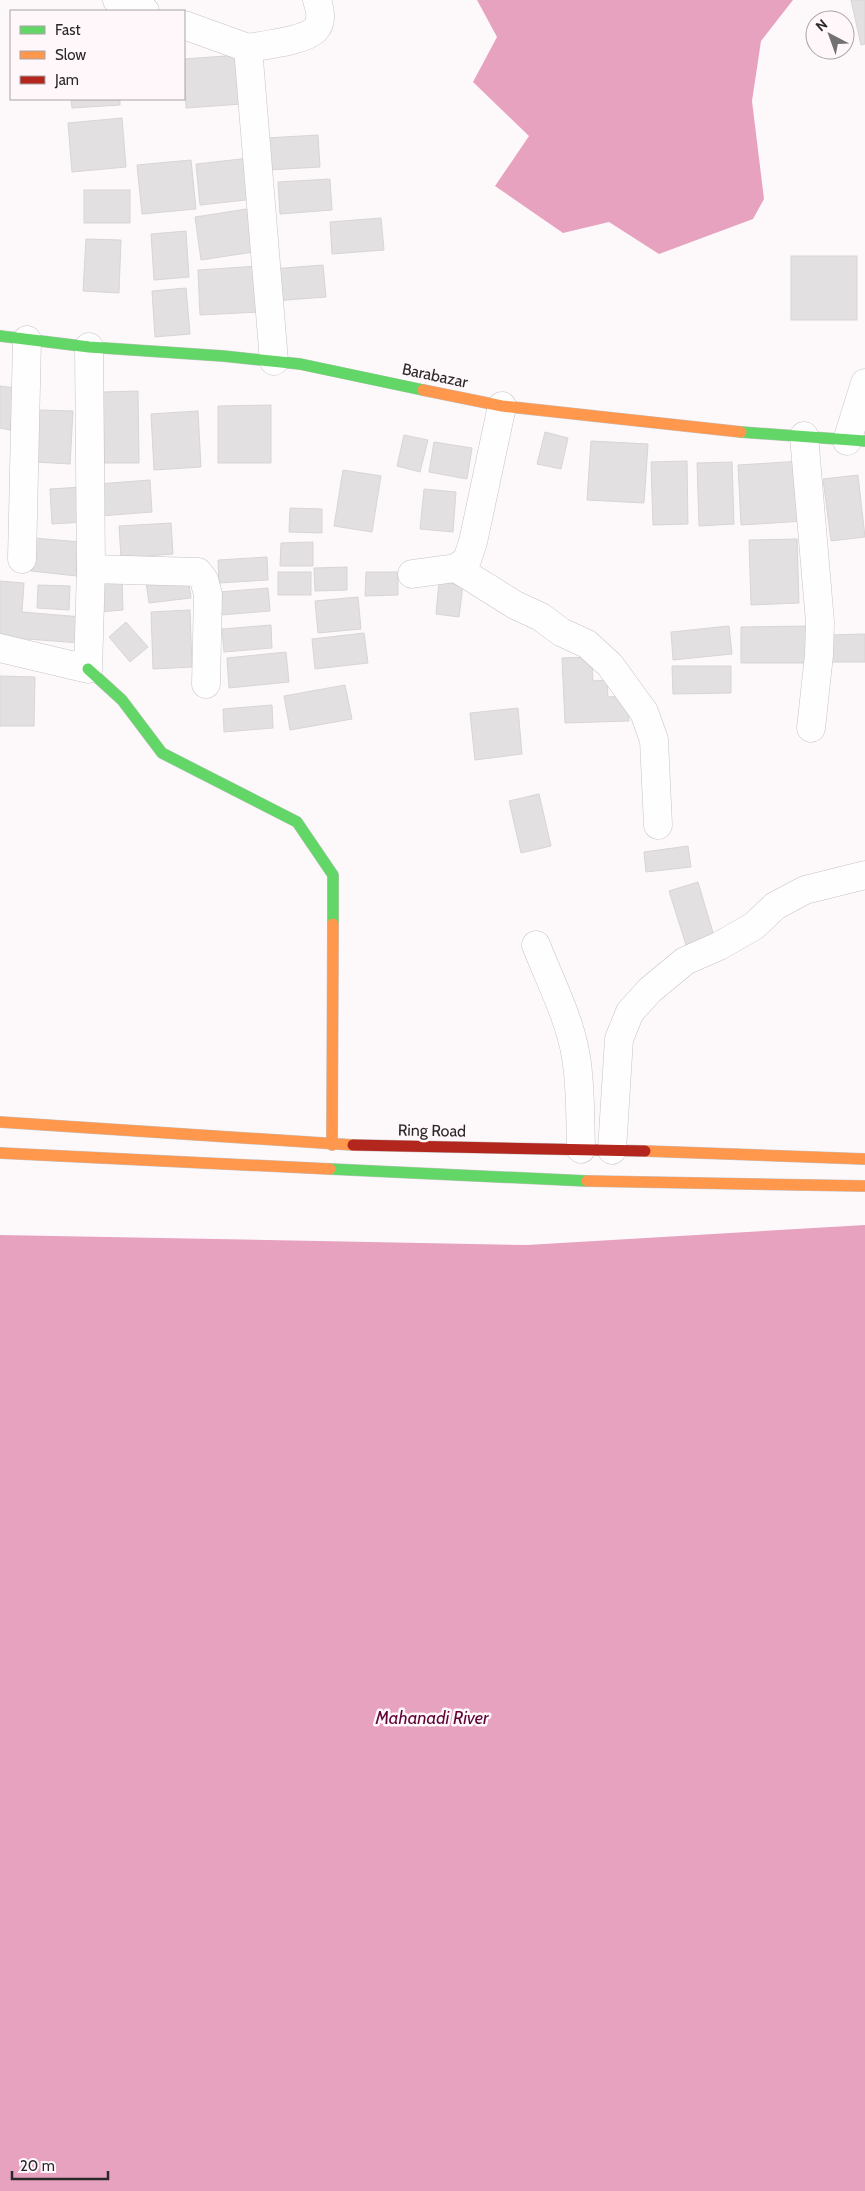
<svg xmlns="http://www.w3.org/2000/svg" width="865" height="2191" font-family="Cabin,sans-serif">
	<rect width="100%" height="100%" fill="#fdf9fb"/>
	<g fill="#e7a2bf">
		<polygon points="477,0 793,0 761,41 752,101 764,199 753,219 659,254 609,222 563,233 495,186 529,136 473,82 497,37"/>
		<polygon points="865,1225 865,2191 0,2191 0,1235 527,1245"/>
	</g>
	<g fill="#e3e0e1" stroke="#d8d5d6">
		<polygon points="851,0 865,0 865,44 861,45"/>
		<polygon points="240,55 242,104 186,108 184,59"/>
		<polygon points="71,99 120,99 120,105 72,108"/>
		<polygon points="122,118 126,167 72,172 68,123"/>
		<polygon points="318,135 320,167 268,170 266,138"/>
		<polygon points="250,158 255,199 200,205 196,164"/>
		<polygon points="191,160 196,209 142,214 137,165"/>
		<polygon points="330,179 332,210 280,214 278,182"/>
		<rect x="84" y="190" width="46" height="33"/>
		<polygon points="253,208 260,251 201,260 195,217"/>
		<polygon points="381,218 384,250 332,254 330,222"/>
		<polygon points="186,231 189,277 154,280 151,234"/>
		<polygon points="86,239 121,240 119,293 83,291"/>
		<rect x="791" y="256" width="66" height="64"/>
		<polygon points="323,265 326,297 273,301 272,269"/>
		<polygon points="258,266 260,312 200,315 198,270"/>
		<polygon points="186,288 190,334 155,337 152,291"/>
		<polygon points="0,386 16,388 10,430 0,428"/>
		<polygon points="138,391 139,463 104,463 103,392"/>
		<polygon points="271,405 271,463 218,463 218,406"/>
		<polygon points="38,410 73,411 70,464 35,462"/>
		<polygon points="198,411 201,467 154,470 151,414"/>
		<polygon points="545,432 568,438 561,469 537,464"/>
		<polygon points="404,435 428,440 420,472 397,466"/>
		<polygon points="591,441 648,444 644,503 587,500"/>
		<polygon points="434,442 472,448 467,479 429,472"/>
		<polygon points="687,461 688,524 653,525 651,462"/>
		<polygon points="802,461 805,521 741,525 738,465"/>
		<polygon points="732,462 734,524 699,526 697,463"/>
		<polygon points="343,470 381,476 372,532 334,526"/>
		<polygon points="858,475 865,537 831,541 823,479"/>
		<polygon points="150,480 152,512 100,516 98,484"/>
		<polygon points="82,487 84,522 52,524 50,489"/>
		<polygon points="424,489 456,492 453,532 420,529"/>
		<polygon points="290,508 322,509 322,533 289,532"/>
		<polygon points="171,523 173,554 121,558 119,526"/>
		<polygon points="34,538 80,542 77,576 31,571"/>
		<polygon points="797,539 799,603 751,605 749,540"/>
		<polygon points="313,542 313,566 280,566 281,543"/>
		<polygon points="267,557 268,580 219,583 218,560"/>
		<polygon points="347,567 347,590 315,591 314,568"/>
		<rect x="278" y="572" width="33" height="23"/>
		<polygon points="366,572 398,572 398,595 365,596"/>
		<polygon points="188,577 191,598 149,603 146,582"/>
		<polygon points="122,578 123,610 100,612 98,579"/>
		<polygon points="0,581 24,583 22,612 82,617 80,643 0,637"/>
		<polygon points="439,582 463,585 459,617 436,614"/>
		<polygon points="38,585 70,586 69,610 37,608"/>
		<polygon points="268,588 270,611 221,615 219,592"/>
		<polygon points="358,597 361,629 318,633 315,601"/>
		<polygon points="190,610 192,667 153,669 151,612"/>
		<polygon points="126,622 148,647 130,662 109,637"/>
		<polygon points="271,625 272,648 224,652 222,629"/>
		<polygon points="729,626 732,654 673,660 671,632"/>
		<polygon points="811,626 810,663 741,663 741,627"/>
		<polygon points="364,633 368,663 315,669 312,639"/>
		<polygon points="865,634 865,662 830,662 830,635"/>
		<polygon points="286,652 289,682 229,688 227,658"/>
		<polygon points="592,657 593,681 607,680 608,697 628,696 629,721 565,723 562,658"/>
		<polygon points="672,666 731,666 731,693 673,694"/>
		<polygon points="0,676 35,677 34,726 0,726"/>
		<polygon points="345,685 352,719 290,730 284,696"/>
		<polygon points="272,705 273,728 224,732 223,709"/>
		<polygon points="518,708 522,754 475,760 470,713"/>
		<polygon points="539,794 551,846 521,853 509,801"/>
		<polygon points="688,846 691,867 646,872 644,852"/>
		<polygon points="698,882 714,936 686,945 669,891"/>
	</g>
	<g fill="none" stroke-linecap="round" stroke-linejoin="round">
		<g stroke="#c6c3c4" stroke-width="29">
			<g id="street">
				<polyline points="117,0 145,11"/>
				<polyline points="184,25 248,48 274,361"/>
				<path d="M248,48C264,45 304,41 315,30C323,22 320,9 317,0"/>
				<polyline points="804,436 820,622 819,655 811,728"/>
				<polyline points="847,441 865,383"/>
				<polyline points="22,559 27,340"/>
				<polyline points="456,568 515,605 541,617 561,632 587,644 610,665 644,712 654,740 658,825"/>
				<polyline points="91,569 198,572 204,580 208,594 206,684"/>
				<polyline points="412,574 456,568 467,560 473,542 502,406"/>
				<polyline points="0,648 88,669 91,569 89,347"/>
				<path d="M536,945C550,981 570,1019 576,1057C581,1087 580,1118 581,1149"/>
				<polyline points="612,1150 619,1039 630,1012 650,990 685,961 719,946 754,926 775,906 805,890 865,875"/>
			</g>
		</g>
		<g stroke="#c6c3c4" stroke-width="12">
			<g id="fast">
				<polyline points="0,336 89,347 223,356 300,364 423,390"/>
				<polyline points="741,432 865,441"/>
				<polyline points="88,669 122,700 162,753 297,822 333,875 333,924"/>
				<polyline points="330,1169 587,1181"/>
			</g>
		</g>
		<g stroke="#c6c3c4" stroke-width="12">
			<g id="slow">
				<polyline points="423,390 502,406 741,432"/>
				<polyline points="0,1122 353,1145"/>
				<polyline points="332,1145 333,924"/>
				<polyline points="645,1151 865,1159"/>
				<polyline points="0,1153 330,1169"/>
				<polyline points="587,1181 865,1186"/>
			</g>
		</g>
		<g stroke="#c6c3c4" stroke-width="12">
			<polyline id="jam" points="353,1145 645,1151"/>
		</g>
		<use href="#street" stroke="#fffefe" stroke-width="28"/>
		<use href="#fast" stroke="#63d668" stroke-width="11"/>
		<use href="#slow" stroke="#ff974d" stroke-width="11"/>
		<use href="#jam" stroke="#b3261e" stroke-width="11"/>
	</g>
	<g text-anchor="middle" stroke-width="5" stroke-linejoin="round" paint-order="stroke">
		<g font-size="16" fill="#2a2829" stroke="#fff7fa">
			<text transform="translate(435 375) rotate(12)" y="6">Barabazar</text>
			<text transform="translate(432 1130) rotate(1)" y="6">Ring Road</text>
		</g>
		<g font-size="18" font-style="italic" fill="#5e0436" stroke="#fff7fa">
			<text x="432" y="1724">Mahanadi River</text>
		</g>
	</g>
	<rect x="10" y="10" width="175" height="90" fill="#fff7fa" stroke="#aaa4a6"/>
	<rect x="20" y="26" width="25" height="8" fill="#63d668" stroke="#aaa4a6"/>
	<text x="55" y="35" font-size="15" fill="#2a2829">Fast</text>
	<rect x="20" y="51" width="25" height="8" fill="#ff974d" stroke="#aaa4a6"/>
	<text x="55" y="60" font-size="15" fill="#2a2829">Slow</text>
	<rect x="20" y="76" width="25" height="8" fill="#b3261e" stroke="#aaa4a6"/>
	<text x="55" y="85" font-size="15" fill="#2a2829">Jam</text>
	<g transform="translate(830 35) rotate(319)"><circle r="24" fill="#fff7fa" stroke="#aaa4a6"/>
	<path d="M0-4L9 19L0 12L-9 19Z" fill="#747172"/>
	<text y="-8" font-size="14" font-weight="bold" text-anchor="middle" fill="#2a2829">N</text>
	</g>
	<path d="M12 2171v8h96v-8" fill="none" stroke="#2a2829" stroke-width="2.5"/>
	<text x="20" y="2171" font-size="15" fill="#2a2829" stroke="#fff7fa" stroke-width="4" paint-order="stroke">20 m</text>
</svg>
